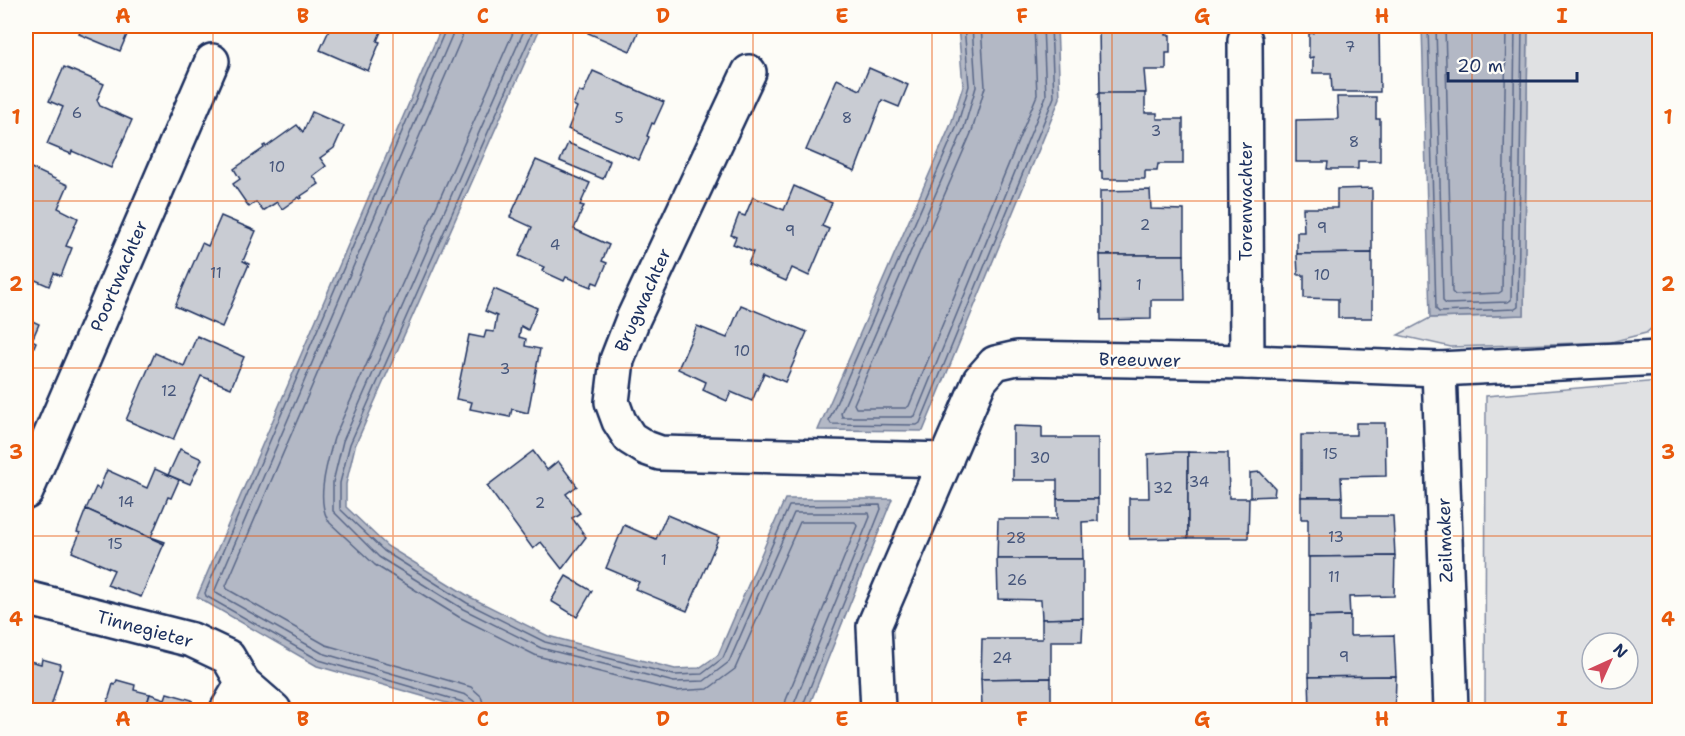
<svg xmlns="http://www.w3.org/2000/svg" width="1685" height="736" font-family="'Shantell Sans',sans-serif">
	<rect width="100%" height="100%" fill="#fdfcf7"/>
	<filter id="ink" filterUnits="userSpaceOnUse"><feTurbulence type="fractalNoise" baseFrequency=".0167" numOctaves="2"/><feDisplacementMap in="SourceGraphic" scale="12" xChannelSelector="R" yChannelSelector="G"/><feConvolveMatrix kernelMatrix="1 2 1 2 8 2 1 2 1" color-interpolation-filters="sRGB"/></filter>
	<g filter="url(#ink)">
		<g fill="#e0e1e3" stroke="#7e88a0" stroke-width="1.5" fill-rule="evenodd">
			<polygon points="1528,26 1659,26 1659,322 1646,333 1611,342 1451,347 1398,335 1430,318 1524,315"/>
			<path d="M1659,381V710H1485L1486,396ZM1592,643H1628V679H1592Z"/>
		</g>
		<g fill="#b3b8c5" stroke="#76819c" stroke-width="1.5">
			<polygon points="442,26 541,26 355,446 346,484 346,507 387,546 470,597 548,636 675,669 699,668 718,655 785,499 892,499 809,706 805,710 471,710 317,666 197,597"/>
			<polygon points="958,26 1057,26 1060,98 923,431 818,430 951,124 963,86"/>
			<polygon points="1422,26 1528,26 1524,315 1430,318"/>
		</g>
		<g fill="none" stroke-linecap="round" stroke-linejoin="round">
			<g stroke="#586687" stroke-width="1.5">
				<polyline points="447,26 205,593 206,596 319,660 463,702 467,705 468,710"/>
				<polyline points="455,26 453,33 215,590 216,593 322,653 466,695 474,701 476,710"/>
				<polyline points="464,26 462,37 226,586 227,589 326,645 471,687 481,696 485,710"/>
				<path d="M516,26L334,438C328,460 314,502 330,523L375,565L459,617L537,656L675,691L708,689L735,669L800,522H855L857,526L786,700L784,710"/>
				<polyline points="526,26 343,441 333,482 333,511 379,557 463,609 541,648 674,682 704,681 729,662 794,513 869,513 870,517 794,704 793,710"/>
				<polyline points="535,26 350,444 340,483 340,509 384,551 467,603 545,642 674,675 702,674 723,658 789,506 880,505 881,509 801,710"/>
				<polyline points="964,26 969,86 957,126 829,420 831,424 917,425 920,423 1054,97 1051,26"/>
				<polyline points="972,26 976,87 964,128 841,413 842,417 912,417 915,416 1046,96 1043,26"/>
				<polyline points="981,26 985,87 972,131 854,404 856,408 906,408 909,406 1037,95 1034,26"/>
				<polyline points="1428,26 1436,309 1439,312 1515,309 1518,307 1522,26"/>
				<polyline points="1436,26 1443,301 1446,304 1508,302 1511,300 1515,26"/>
				<polyline points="1445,26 1452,292 1455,295 1499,293 1502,291 1506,26"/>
			</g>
		</g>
		<g fill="#c9ccd3" stroke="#1b2f5e" stroke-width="1.5">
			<polygon points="83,26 138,26 135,32 129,30 120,51 79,34"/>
			<polygon points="331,26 395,26 392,31 383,27 377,41 380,42 368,71 320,50"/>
			<polygon points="592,26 641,26 630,51 588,33"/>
			<polygon points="1099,26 1166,26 1166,35 1170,35 1170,53 1166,53 1166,70 1144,70 1146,93 1098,94 1100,92"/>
			<polygon points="1313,26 1379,26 1380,92 1332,92 1331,73 1313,73 1313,57 1309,58 1309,33 1313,33"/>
			<polygon points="64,67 104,84 97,100 100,106 132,120 111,168 72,151 71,154 47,144 63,107 49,101"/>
			<polygon points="869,68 908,85 899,107 882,100 855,171 806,150 837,79 860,90"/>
			<polygon points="593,71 664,102 654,124 652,123 647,136 649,137 639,160 568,129 577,107 573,105 579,91 583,93"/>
			<polygon points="1099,93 1145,93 1145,113 1157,113 1157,119 1183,119 1183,164 1158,164 1157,171 1145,171 1145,179 1102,179 1102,171 1100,171"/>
			<polygon points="1337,97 1376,97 1376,119 1380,119 1380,161 1358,161 1358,169 1327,169 1328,162 1296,162 1296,120 1338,119"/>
			<polygon points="312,112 344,126 334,148 320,158 326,166 313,176 319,184 301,196 302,198 300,199 299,197 282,209 277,202 263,211 256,202 249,207 233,184 240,179 234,169 264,148 263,146 265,145 266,147 297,125 303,132"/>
			<polygon points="568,143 610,161 603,179 560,161"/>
			<polygon points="536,160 590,183 580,205 584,206 574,229 609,245 602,261 607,263 598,284 593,282 591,287 566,277 564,281 542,271 544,267 519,256 532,227 510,217"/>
			<polygon points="29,167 68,185 58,208 78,218 66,246 72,248 61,276 54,273 49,286 26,276 26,213 31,199 26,197 26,175"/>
			<polygon points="794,186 832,203 822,226 829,229 809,276 792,268 786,281 748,264 753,252 733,244 736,237 731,235 739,214 745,216 753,197 784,210"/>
			<polygon points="1372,188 1372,253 1297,254 1297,232 1304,232 1303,208 1337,208 1337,189"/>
			<polygon points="1150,190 1151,209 1184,210 1184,255 1100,255 1100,191"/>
			<polygon points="221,216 256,231 243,261 249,264 222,327 175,306 202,243 208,246"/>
			<polygon points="1372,253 1372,318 1338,318 1338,299 1304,298 1304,275 1298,275 1297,254"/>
			<polygon points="1100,255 1184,255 1185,300 1151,300 1151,319 1101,320"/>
			<polygon points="494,289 537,308 528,330 521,326 519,337 526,339 525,346 540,349 528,413 512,409 510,417 470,409 472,402 456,399 469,335 484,338 486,331 494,332 497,316 485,311"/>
			<polygon points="741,305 807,332 785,382 764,373 752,401 731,392 727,401 703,390 706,382 678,369 697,326 727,338"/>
			<polygon points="26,318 39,324 32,340 36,342 26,365"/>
			<polygon points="197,336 244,357 231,388 201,376 173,440 126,420 155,353 184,366"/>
			<polygon points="1356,423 1385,423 1386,476 1341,477 1342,497 1301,497 1301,435 1356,435"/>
			<polygon points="1013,426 1042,427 1042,438 1098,438 1098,499 1057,499 1057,480 1013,480"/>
			<polygon points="180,449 202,459 190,484 168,475"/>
			<polygon points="533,451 547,470 558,461 577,486 566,494 580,513 572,518 586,537 562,569 541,542 533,549 487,486"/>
			<polygon points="1175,452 1188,452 1188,538 1129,539 1129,498 1149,498 1148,454"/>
			<polygon points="1188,452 1228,453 1229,498 1249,498 1248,538 1188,538"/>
			<polygon points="155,469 179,480 171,498 168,497 151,537 165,542 164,544 86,509 96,487 99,489 107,470 147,488"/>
			<polygon points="1260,472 1275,488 1274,496 1250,497 1250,473"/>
			<polygon points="1301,497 1342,497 1342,516 1393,516 1395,556 1308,557 1308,519 1301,519"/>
			<polygon points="1057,499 1098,499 1098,521 1082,522 1083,559 997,559 998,519 1057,519"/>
			<polygon points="86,509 164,544 141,597 107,585 114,570 72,552 80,533 77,532"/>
			<polygon points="667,515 719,537 687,611 635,589 639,582 606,568 624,525 656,539"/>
			<polygon points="1395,556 1394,596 1349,597 1350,616 1309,617 1309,557"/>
			<polygon points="997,559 1083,559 1083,618 1042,619 1041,600 998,599"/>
			<polygon points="566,576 592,591 577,617 551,601"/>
			<polygon points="1350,616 1350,636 1394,635 1396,676 1309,677 1309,617"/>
			<polygon points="1083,618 1082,641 1051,641 1051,678 981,679 982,639 1042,639 1042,619"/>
			<polygon points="42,659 60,664 59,669 62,670 50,710 26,710 26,660 41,664"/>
			<polygon points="1396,676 1395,710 1310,710 1309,677"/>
			<polygon points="1051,678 1051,710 982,710 981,679"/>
			<polygon points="117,680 135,685 134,690 150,694 145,710 105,710 113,684 115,685"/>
			<polygon points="167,693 192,700 193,710 145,710 150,694 165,699"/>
			<polygon points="1251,707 1251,710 1190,710 1190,708"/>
			<rect x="1130" y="709" width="22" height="1"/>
		</g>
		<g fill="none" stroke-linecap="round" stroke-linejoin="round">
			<g stroke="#1b2f5e" stroke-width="38">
				<g id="minor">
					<polyline points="1245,40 1247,362"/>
					<polyline points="749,72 633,319 617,360 612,402 619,421 630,438 646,448 660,453 946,460"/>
					<polyline points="1439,369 1451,710"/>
					<polyline points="26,492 212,61"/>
					<polyline points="26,598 192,640 228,657 243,683 274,710"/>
					<polyline points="227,710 243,683"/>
					<polyline points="878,710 874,626 980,380 995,363 1017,358 1247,362 1439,369 1660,358"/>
				</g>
			</g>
			<use href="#minor" stroke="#fdfcf7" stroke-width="33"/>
		</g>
	</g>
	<path fill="none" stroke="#e8590c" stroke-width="1.5" stroke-opacity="0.55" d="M213,26V710M393,26V710M573,26V710M753,26V710M932,26V710M1112,26V710M1292,26V710M1472,26V710M26,201H1660M26,368H1660M26,536H1660"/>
	<g text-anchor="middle" stroke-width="4.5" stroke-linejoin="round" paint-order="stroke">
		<g font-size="15" fill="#46567b">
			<text x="1350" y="52">7</text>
			<text x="77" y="118">6</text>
			<text x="619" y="123">5</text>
			<text x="847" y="123">8</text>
			<text x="1156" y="136">3</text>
			<text x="1354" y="147">8</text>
			<text x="277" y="172">10</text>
			<text x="1145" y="230">2</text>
			<text x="1322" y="233">9</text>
			<text x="790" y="236">9</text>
			<text x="555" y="250">4</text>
			<text x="216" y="278">11</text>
			<text x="1322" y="280">10</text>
			<text x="1139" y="290">1</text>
			<text x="742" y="356">10</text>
			<text x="505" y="374">3</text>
			<text x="169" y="396">12</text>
			<text x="1330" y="459">15</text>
			<text x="1040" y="463">30</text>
			<text x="1199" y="487">34</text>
			<text x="1163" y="493">32</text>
			<text x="126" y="507">14</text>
			<text x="540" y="508">2</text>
			<text x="1336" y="542">13</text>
			<text x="1016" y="543">28</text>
			<text x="115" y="549">15</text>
			<text x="664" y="565">1</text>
			<text x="1334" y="582">11</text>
			<text x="1017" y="585">26</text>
			<text x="1344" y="662">9</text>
			<text x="1002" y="663">24</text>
		</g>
		<g font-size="18" fill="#1b2f5e" stroke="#fdfcf7">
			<text transform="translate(1246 201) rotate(-90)" y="6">Torenwachter</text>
			<text transform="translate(119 276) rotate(-67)" y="6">Poortwachter</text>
			<text transform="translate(643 300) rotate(-66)" y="6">Brugwachter</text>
			<text transform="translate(1140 360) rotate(1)" y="6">Breeuwer</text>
			<text transform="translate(1445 540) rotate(-92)" y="6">Zeilmaker</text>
			<text transform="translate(145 629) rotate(15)" y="6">Tinnegieter</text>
		</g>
	</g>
	<rect width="1685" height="736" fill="none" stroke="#fdfcf7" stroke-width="66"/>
	<g transform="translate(1610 661) rotate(45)"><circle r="28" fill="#fdfcf7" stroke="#a3aaba" stroke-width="1.5"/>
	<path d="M0-4.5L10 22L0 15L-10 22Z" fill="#d1495b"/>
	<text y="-9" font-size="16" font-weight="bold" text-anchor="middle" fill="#1b2f5e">N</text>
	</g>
	<path d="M1448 72v9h129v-9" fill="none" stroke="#1b2f5e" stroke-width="3"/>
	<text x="1457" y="72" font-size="18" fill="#1b2f5e" stroke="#fdfcf7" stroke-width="4.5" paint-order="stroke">20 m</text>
	<rect x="33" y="33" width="1619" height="670" fill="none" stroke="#e8590c" stroke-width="2"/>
	<g font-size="20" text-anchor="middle" font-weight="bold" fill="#e8590c">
		<text x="123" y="23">A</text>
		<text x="303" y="23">B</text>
		<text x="483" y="23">C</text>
		<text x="663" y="23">D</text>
		<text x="842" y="23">E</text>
		<text x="1022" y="23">F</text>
		<text x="1202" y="23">G</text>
		<text x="1382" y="23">H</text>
		<text x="1562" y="23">I</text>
		<text x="16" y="124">1</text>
		<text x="1668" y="124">1</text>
		<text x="16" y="291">2</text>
		<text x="1668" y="291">2</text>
		<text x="16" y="459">3</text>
		<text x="1668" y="459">3</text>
		<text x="16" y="626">4</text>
		<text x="1668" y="626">4</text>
		<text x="123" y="726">A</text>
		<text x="303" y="726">B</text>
		<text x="483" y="726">C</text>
		<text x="663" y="726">D</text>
		<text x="842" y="726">E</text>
		<text x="1022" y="726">F</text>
		<text x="1202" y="726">G</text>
		<text x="1382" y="726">H</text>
		<text x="1562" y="726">I</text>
	</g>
</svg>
